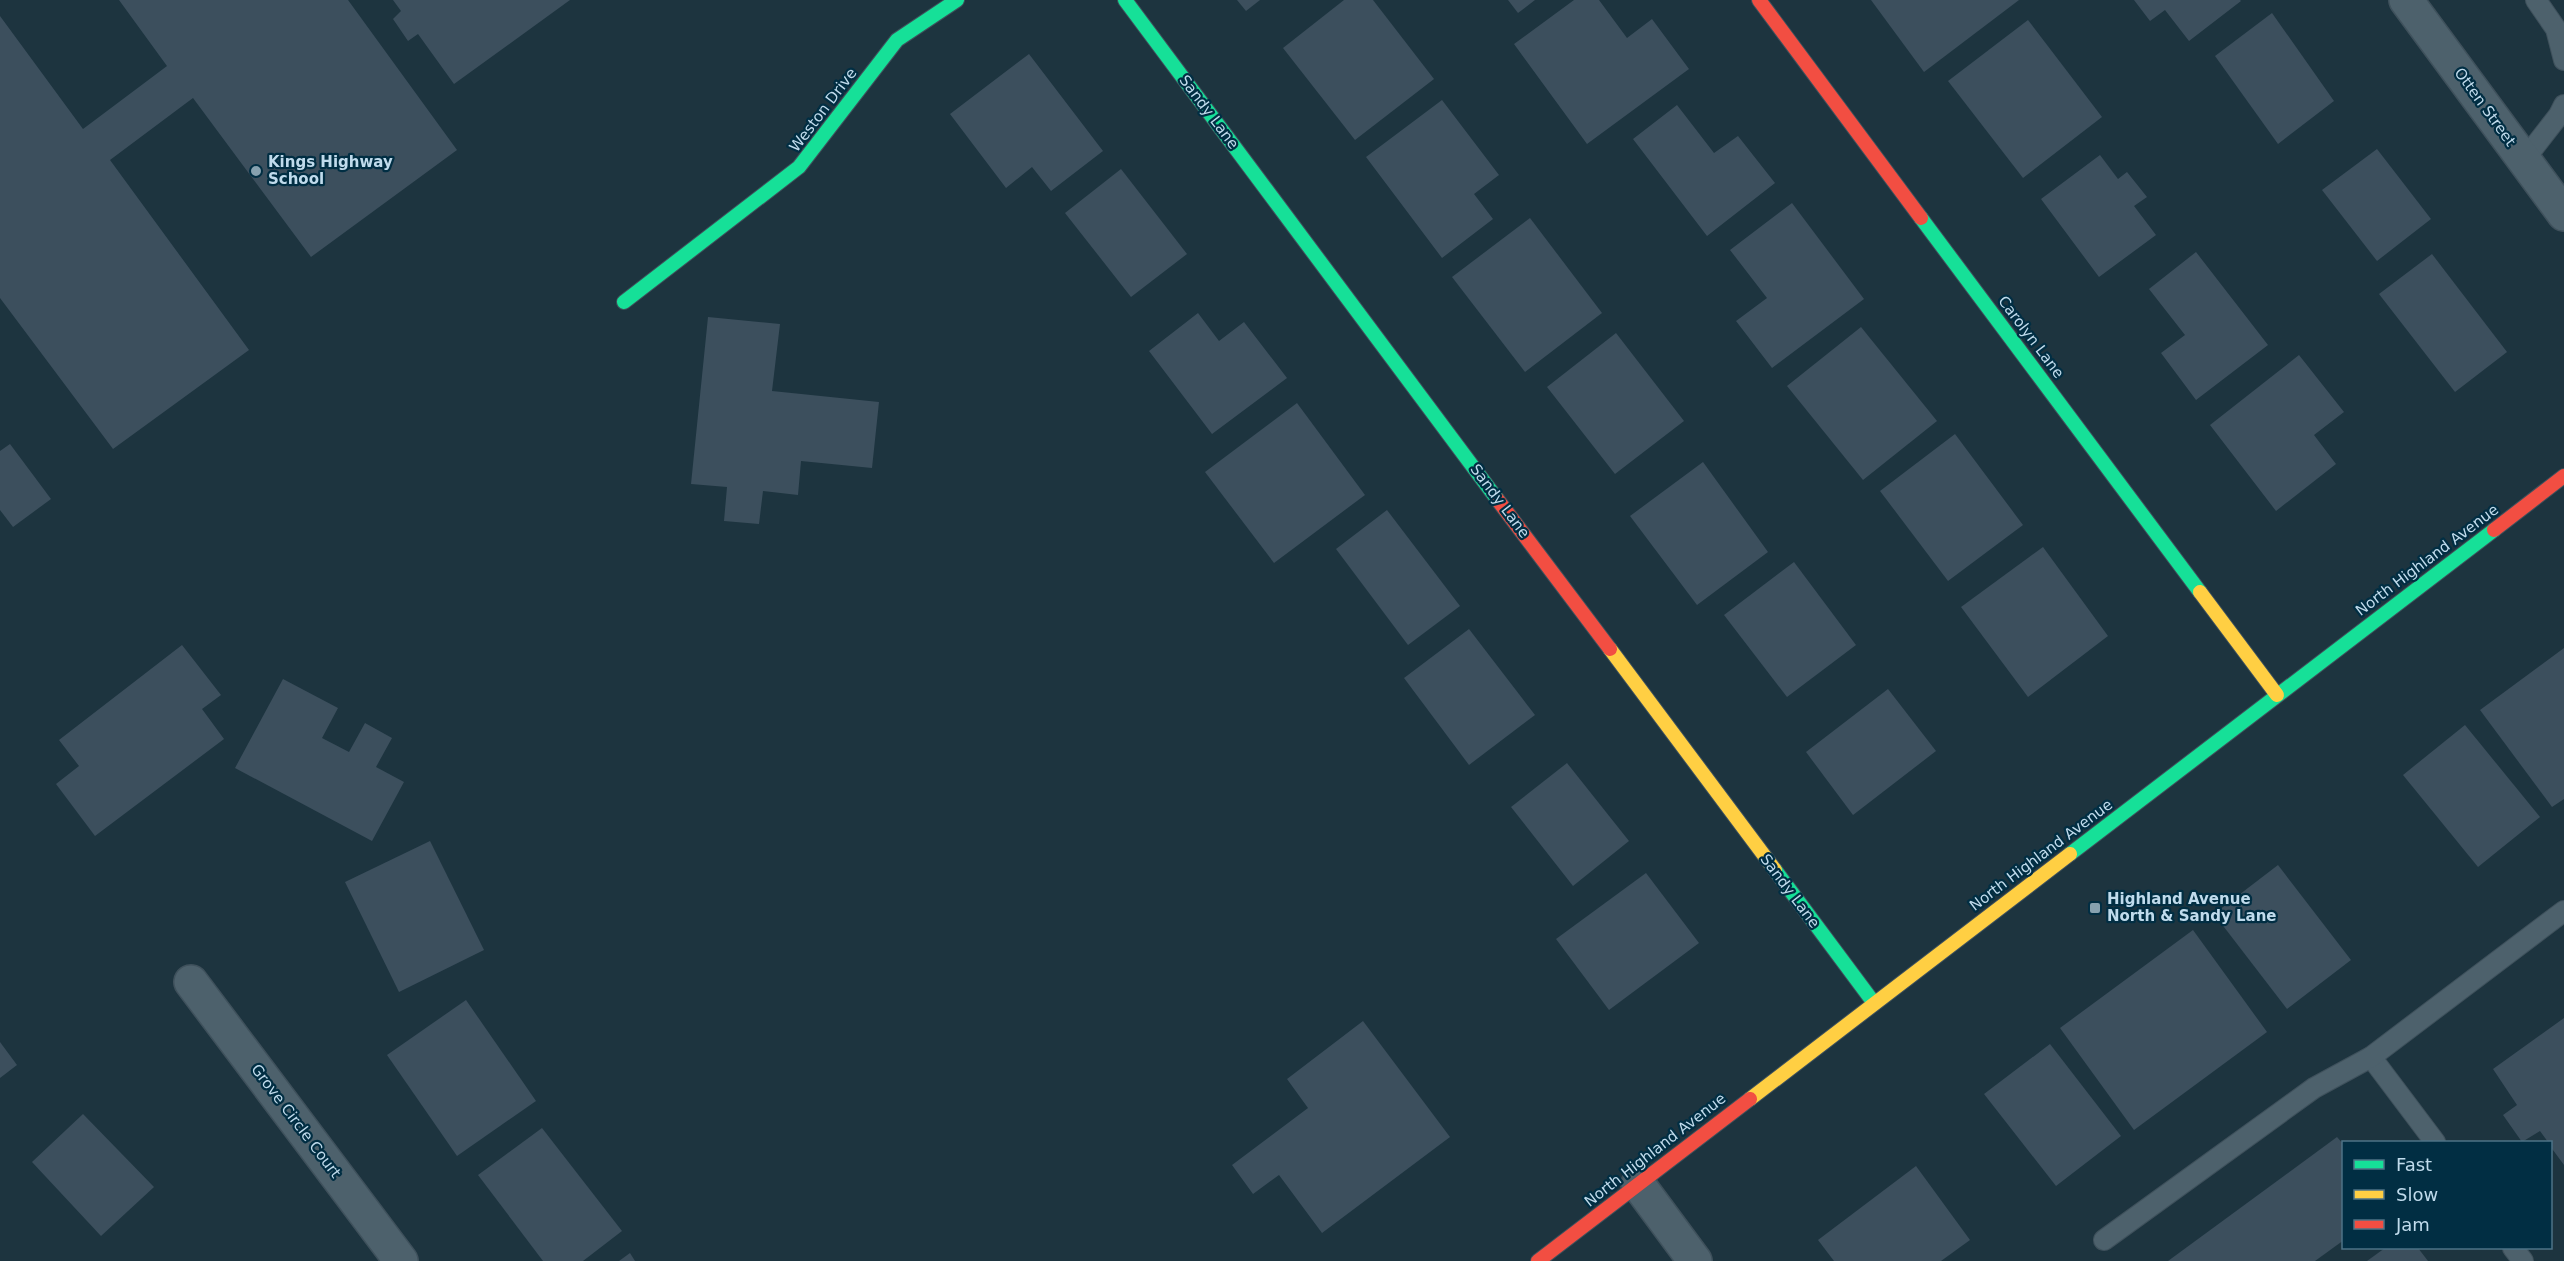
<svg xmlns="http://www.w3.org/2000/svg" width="2564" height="1261" font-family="'DejaVu Sans',sans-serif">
	<rect width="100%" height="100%" fill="#1d343f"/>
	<g fill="#3c4f5d">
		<polygon points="119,0 348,0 457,150 311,257 193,98 110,160 249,350 113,449 0,298 0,16 83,129 167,66"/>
		<polygon points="393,0 570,0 454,84 418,34 408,41 393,19 401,11"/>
		<polygon points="1237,0 1260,0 1246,11"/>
		<polygon points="1344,0 1373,0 1434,79 1355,140 1283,48"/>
		<polygon points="1508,0 1535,0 1518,13"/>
		<polygon points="1574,0 1599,0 1627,38 1652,19 1689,69 1587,144 1514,44"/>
		<polygon points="1871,0 2019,0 1924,72"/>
		<polygon points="2134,0 2240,0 2241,1 2189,41 2165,10 2150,21"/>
		<polygon points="2272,13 2334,101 2278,144 2215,56"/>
		<polygon points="2028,20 2102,117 2023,178 1948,81"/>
		<polygon points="1029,54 1103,151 1051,191 1032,167 1006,188 950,114"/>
		<polygon points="1442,100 1499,175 1474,194 1493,219 1442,258 1366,157"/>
		<polygon points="1677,105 1714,153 1738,136 1775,183 1707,236 1633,139"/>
		<polygon points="2377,149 2431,219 2377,261 2322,190"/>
		<polygon points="2100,155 2118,179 2127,172 2147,197 2134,206 2156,235 2099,277 2041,199"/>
		<polygon points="1121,169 1187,254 1131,297 1065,213"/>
		<polygon points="1792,203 1864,299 1772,368 1736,321 1767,298 1730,250"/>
		<polygon points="1530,218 1602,313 1525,372 1452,277"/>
		<polygon points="2196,252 2268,345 2196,400 2161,353 2185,335 2149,289"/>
		<polygon points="2432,254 2507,352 2455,392 2379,294"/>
		<polygon points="1198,313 1219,341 1244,322 1287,378 1212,434 1149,351"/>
		<polygon points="708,317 780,324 772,391 879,402 872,468 801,461 798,495 763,491 759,524 724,521 727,487 691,484"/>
		<polygon points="1861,327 1937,421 1863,480 1787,386"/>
		<polygon points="1616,333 1684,421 1615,474 1547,387"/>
		<polygon points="2299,355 2344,412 2314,435 2336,464 2276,511 2210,425"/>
		<polygon points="1297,403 1365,495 1274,563 1205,472"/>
		<polygon points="1955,434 2023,525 1948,581 1880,491"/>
		<polygon points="10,444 51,499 13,527 0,510 0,451"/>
		<polygon points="1703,462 1768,552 1697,605 1630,516"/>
		<polygon points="1387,510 1460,606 1408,645 1336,549"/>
		<polygon points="2043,547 2108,636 2028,697 1961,607"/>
		<polygon points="1794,562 1856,645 1787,697 1724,615"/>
		<polygon points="1469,629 1535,715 1469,765 1404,678"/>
		<polygon points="182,645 221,695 202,709 224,739 95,836 56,784 79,766 59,740"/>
		<polygon points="2564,648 2564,799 2552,807 2480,710"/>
		<polygon points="283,679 338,708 322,738 349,752 365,723 392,738 376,767 404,782 372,841 235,768"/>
		<polygon points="1888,689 1936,751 1853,815 1806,752"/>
		<polygon points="2465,725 2540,817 2478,867 2403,775"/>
		<polygon points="1567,763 1629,841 1573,886 1511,807"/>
		<polygon points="430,841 484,950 399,992 345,882"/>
		<polygon points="2278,865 2351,960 2287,1009 2214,914"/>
		<polygon points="1646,873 1699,943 1609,1010 1556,939"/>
		<polygon points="2193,930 2267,1032 2134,1130 2060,1028"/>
		<polygon points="466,1000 536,1101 457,1156 387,1055"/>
		<polygon points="2564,1018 2564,1165 2550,1146 2550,1142 2548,1142 2540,1131 2522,1142 2503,1115 2517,1105 2493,1069"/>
		<polygon points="1363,1021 1450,1137 1322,1233 1279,1175 1253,1194 1232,1165 1308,1108 1287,1079"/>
		<polygon points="0,1042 17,1065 0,1078"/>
		<polygon points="2050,1044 2121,1136 2056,1186 1984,1094"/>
		<polygon points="83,1114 154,1187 101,1236 32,1162"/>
		<polygon points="542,1128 622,1231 583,1261 543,1261 478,1175"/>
		<polygon points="2337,1137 2344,1145 2344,1240 2315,1261 2168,1261"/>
		<polygon points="1916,1166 1970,1240 1941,1261 1834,1261 1818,1240"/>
		<polygon points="2385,1248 2418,1248 2428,1261 2367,1261"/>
		<polygon points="630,1253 635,1261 619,1261"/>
	</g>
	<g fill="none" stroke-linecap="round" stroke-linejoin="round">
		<g stroke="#3f515c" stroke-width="22">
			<g id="lane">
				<polyline points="2536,0 2556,29 2564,60"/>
				<polyline points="2524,160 2559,115 2564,105"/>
				<polyline points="2371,1057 2435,1142"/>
				<polyline points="2104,1240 2314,1088 2371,1057 2564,911"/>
				<polyline points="2513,1248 2523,1261"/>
			</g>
		</g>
		<g stroke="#3f515c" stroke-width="36">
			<g id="street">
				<polyline points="2406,0 2564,214"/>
				<polyline points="191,982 401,1261"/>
				<polyline points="1638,1184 1695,1261"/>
			</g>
		</g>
		<g stroke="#3f515c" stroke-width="16">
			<g id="fast">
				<polyline points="1125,0 1497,499"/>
				<polyline points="1921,218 2200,592"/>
				<polyline points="624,302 799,167 897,40 957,0"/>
				<polyline points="2070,854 2494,530"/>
				<polyline points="1775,870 1874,1003"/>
			</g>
		</g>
		<g stroke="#3f515c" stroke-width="16">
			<g id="slow">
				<polyline points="2200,592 2277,695"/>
				<polyline points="1610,649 1775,870"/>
				<polyline points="1750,1099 2070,854"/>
			</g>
		</g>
		<g stroke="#3f515c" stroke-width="16">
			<g id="jam">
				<polyline points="1759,0 1921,218"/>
				<polyline points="1497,499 1610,649"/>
				<polyline points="2494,530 2564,476"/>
				<polyline points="1538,1261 1750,1099"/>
			</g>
		</g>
		<use href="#lane" stroke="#4d616c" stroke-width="20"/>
		<use href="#street" stroke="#4d616c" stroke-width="33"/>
		<use href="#fast" stroke="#16e098" stroke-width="14"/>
		<use href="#slow" stroke="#ffcf43" stroke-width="14"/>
		<use href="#jam" stroke="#f24e42" stroke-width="14"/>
	</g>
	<g fill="#87a1af" stroke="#012e43" stroke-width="2">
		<circle cx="256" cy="171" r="6"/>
		<rect x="2089" y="902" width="12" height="12" rx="3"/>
	</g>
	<g text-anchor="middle" stroke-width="4.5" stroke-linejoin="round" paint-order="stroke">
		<g font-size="15" fill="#c0dbec" stroke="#012e43">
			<text transform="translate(2485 107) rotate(54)" y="5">Otten Street</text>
			<text transform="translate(823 110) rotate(-53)" y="5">Weston Drive</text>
			<text transform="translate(1209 112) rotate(53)" y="5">Sandy Lane</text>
			<text transform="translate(2031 337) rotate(53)" y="5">Carolyn Lane</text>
			<text transform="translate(1500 501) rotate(53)" y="5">Sandy Lane</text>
			<text transform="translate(2427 560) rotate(-37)" y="5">North Highland Avenue</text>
			<text transform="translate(2041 855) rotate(-37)" y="5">North Highland Avenue</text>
			<text transform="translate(1790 891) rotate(53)" y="5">Sandy Lane</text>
			<text transform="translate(296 1121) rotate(53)" y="5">Grove Circle Court</text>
			<text transform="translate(1655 1150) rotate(-38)" y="5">North Highland Avenue</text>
		</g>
		<g font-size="15" font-weight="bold" fill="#c0dbec" stroke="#012e43" text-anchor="start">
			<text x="268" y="167">Kings Highway<tspan x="268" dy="17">School</tspan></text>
			<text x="2107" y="904">Highland Avenue<tspan x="2107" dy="17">North &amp; Sandy Lane</tspan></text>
		</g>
	</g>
	<rect x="2342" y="1141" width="210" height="108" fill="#012e43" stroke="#4d7387" stroke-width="1.5"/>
	<rect x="2354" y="1160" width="30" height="9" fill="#16e098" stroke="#4d7387" stroke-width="1.5"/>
	<text x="2396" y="1171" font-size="18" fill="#c0dbec">Fast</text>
	<rect x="2354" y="1190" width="30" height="9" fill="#ffcf43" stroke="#4d7387" stroke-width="1.5"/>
	<text x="2396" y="1201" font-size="18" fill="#c0dbec">Slow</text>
	<rect x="2354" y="1220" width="30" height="9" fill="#f24e42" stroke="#4d7387" stroke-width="1.5"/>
	<text x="2396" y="1231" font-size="18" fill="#c0dbec">Jam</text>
</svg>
